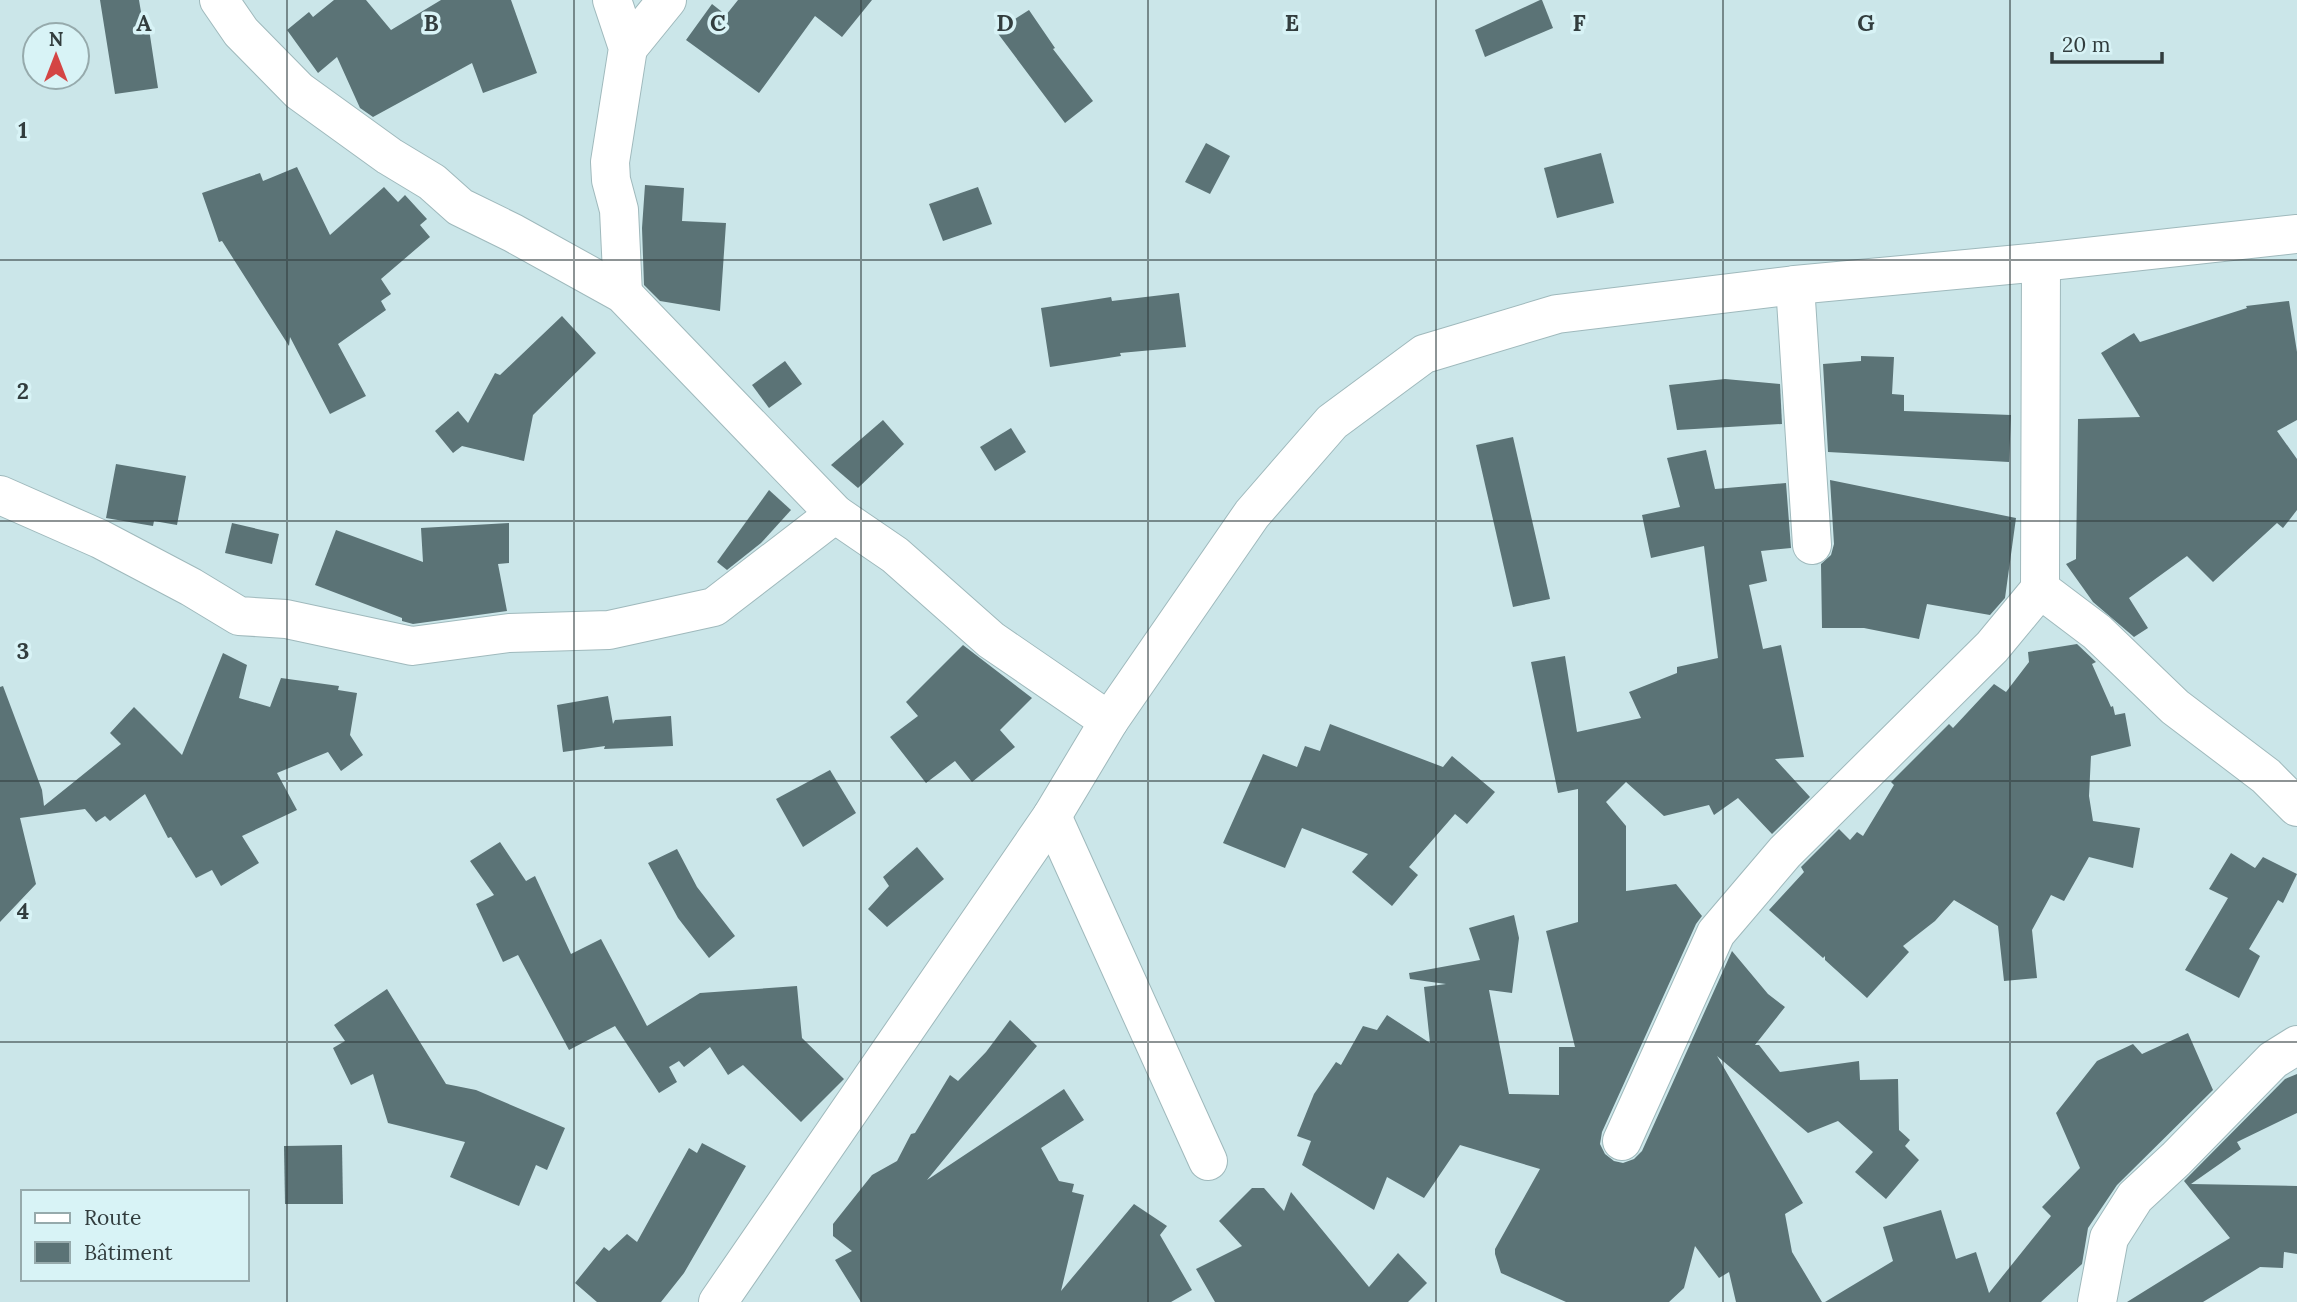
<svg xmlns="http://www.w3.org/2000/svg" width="2297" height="1302" font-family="Lora,serif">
	<rect width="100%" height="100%" fill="#cbe6e9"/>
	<g fill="#5b7376">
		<polygon points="100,0 139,0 144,30 149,29 158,88 115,94"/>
		<polygon points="334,0 366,0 391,30 441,0 511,0 537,73 483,93 472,63 373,117 360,108 337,57 318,73 287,30 309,12 313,17"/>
		<polygon points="738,0 872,0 842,37 815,16 759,93 686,40 712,4 726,15"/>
		<polygon points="1540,0 1542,0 1553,28 1485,57 1475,30"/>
		<polygon points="1029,10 1055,48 1053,49 1093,101 1065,123 996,31"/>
		<polygon points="1206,143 1230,156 1210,194 1185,182"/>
		<polygon points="1601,153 1614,203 1557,218 1544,168"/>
		<polygon points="297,167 330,235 384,187 398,202 405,195 427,219 420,225 430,237 381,279 391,294 381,301 386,310 338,344 366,396 330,414 290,337 289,346 222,241 219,242 202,193 260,173 263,181"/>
		<polygon points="645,185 684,188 682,221 726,223 720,311 660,301 644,285 642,228"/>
		<polygon points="978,187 992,224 943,241 929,204"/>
		<polygon points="1179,293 1186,347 1120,353 1121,356 1050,367 1041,308 1111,297 1112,301"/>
		<polygon points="2289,301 2297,352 2297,420 2277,431 2297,459 2297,510 2283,528 2277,523 2213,582 2187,556 2129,598 2148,628 2134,637 2093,602 2066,564 2076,559 2078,419 2140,417 2101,353 2134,333 2140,342 2247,308 2246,306"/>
		<polygon points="562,316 596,353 533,415 524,461 462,446 453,453 435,431 458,411 468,423 495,373 500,375"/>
		<polygon points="1861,356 1894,357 1892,394 1904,395 1904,411 2011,415 2009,462 1828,452 1823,364 1861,361"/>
		<polygon points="785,361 802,384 769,408 752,385"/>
		<polygon points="1725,379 1780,384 1782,424 1677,430 1669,385"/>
		<polygon points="883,420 904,444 858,488 831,465"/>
		<polygon points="1011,428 1026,452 995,471 980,447"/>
		<polygon points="1513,437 1550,599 1513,607 1476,445"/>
		<polygon points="1706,450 1715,489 1786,483 1791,548 1761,551 1767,581 1749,585 1763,649 1781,645 1804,757 1775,759 1810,797 1772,834 1738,798 1714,815 1709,805 1664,816 1626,782 1606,802 1626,826 1626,891 1676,884 1702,916 1696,924 1602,1132 1600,1144 1605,1154 1614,1161 1623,1163 1634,1159 1642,1151 1732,951 1768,994 1785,1007 1755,1045 1759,1045 1780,1072 1859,1061 1860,1080 1898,1079 1899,1130 1910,1140 1905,1146 1919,1160 1886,1199 1855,1172 1873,1152 1838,1121 1808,1133 1717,1056 1803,1203 1785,1214 1792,1252 1822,1302 1736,1302 1729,1272 1719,1278 1695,1246 1684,1288 1669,1302 1566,1302 1501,1273 1495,1254 1495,1249 1540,1169 1460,1145 1424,1198 1387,1177 1374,1210 1302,1165 1311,1141 1297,1136 1314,1094 1336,1062 1341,1065 1363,1026 1377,1030 1387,1015 1430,1043 1424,987 1446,984 1410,979 1409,973 1480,960 1469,928 1514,915 1519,938 1512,993 1489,990 1509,1094 1559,1095 1559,1047 1575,1047 1546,931 1578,922 1578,789 1558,793 1531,662 1565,656 1577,732 1641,718 1629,692 1677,673 1677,667 1718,658 1704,546 1651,558 1642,515 1680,507 1667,458"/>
		<polygon points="116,464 186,476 177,525 154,521 153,526 106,518"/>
		<polygon points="1830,480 2016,518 2005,598 1990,615 1927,604 1919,639 1864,628 1822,628 1821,564 1831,555 1834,544"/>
		<polygon points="769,490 791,510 761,543 727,570 717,562"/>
		<polygon points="232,523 279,534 272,564 225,553"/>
		<polygon points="509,523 509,563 498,564 507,611 413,624 402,621 402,618 315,585 336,530 423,562 421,528"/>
		<polygon points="2077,644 2096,662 2092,664 2111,707 2113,706 2115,715 2125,713 2131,746 2091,756 2089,796 2093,821 2140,828 2133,868 2089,857 2064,901 2051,895 2032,930 2037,978 2004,981 1998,926 1954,900 1935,921 1903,946 1909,952 1867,998 1825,960 1825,956 1823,958 1769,910 1804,872 1801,867 1839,829 1850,840 1857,832 1863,836 1894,785 1891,782 1949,724 1953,728 1994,684 2006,692 2029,662 2028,652"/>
		<polygon points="963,645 1032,698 1000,730 1015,747 972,782 955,761 926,783 890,737 918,716 906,702"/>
		<polygon points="223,653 247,665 239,698 270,707 281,678 339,686 338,690 357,693 350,735 363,755 341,771 328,752 277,773 297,810 242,836 259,863 221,886 212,870 196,878 171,837 168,838 145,794 110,821 105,816 96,822 85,809 20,818 36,884 0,922 0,687 3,686 42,790 44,806 121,744 110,733 134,707 182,755"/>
		<polygon points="608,696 613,724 615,720 671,716 673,746 604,749 605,746 563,752 557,705"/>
		<polygon points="1330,724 1443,767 1452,756 1495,792 1467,824 1455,814 1409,867 1418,875 1392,906 1352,872 1368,854 1302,828 1285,868 1223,843 1263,754 1297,767 1305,746 1320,751"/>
		<polygon points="830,770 856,813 803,847 776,799"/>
		<polygon points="500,842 526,881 535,876 571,954 601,939 647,1026 700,993 797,986 802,1038 844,1079 801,1122 743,1065 728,1075 710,1047 684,1067 679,1061 669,1067 677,1082 659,1093 615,1026 569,1050 518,955 503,962 476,904 494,895 470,861"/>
		<polygon points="917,847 944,879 887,927 868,909 889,886 883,877"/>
		<polygon points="677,849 697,887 735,936 709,958 678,918 648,863"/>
		<polygon points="2231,853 2255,868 2263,857 2297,874 2283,903 2278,900 2249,949 2260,956 2239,998 2185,970 2228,898 2209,889"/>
		<polygon points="387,989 446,1084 476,1090 565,1128 547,1170 536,1165 519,1206 450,1177 465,1142 388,1123 373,1074 351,1085 333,1048 345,1041 334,1025"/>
		<polygon points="1010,1020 1037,1046 927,1180 1064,1089 1084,1120 1041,1148 1059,1181 1074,1184 1072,1192 1084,1195 1061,1291 1134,1204 1167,1226 1160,1235 1192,1290 1171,1302 861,1302 835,1260 852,1251 833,1236 833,1224 872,1175 897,1161 911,1134 915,1133 950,1075 958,1081 986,1052"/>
		<polygon points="2188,1033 2213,1090 2117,1185 2088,1228 2082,1264 2041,1302 1825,1302 1893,1261 1883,1227 1941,1210 1956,1259 1976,1252 1989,1293 2051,1216 2042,1207 2080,1168 2056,1113 2097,1061 2133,1044 2142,1054"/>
		<polygon points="2297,1074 2297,1113 2237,1142 2241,1149 2191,1184 2297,1186 2297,1254 2284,1252 2283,1268 2260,1267 2203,1302 2127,1302 2230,1238 2184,1181 2285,1079"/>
		<polygon points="702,1143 746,1166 684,1273 661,1302 597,1302 575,1283 604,1247 609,1251 627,1234 637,1242 689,1148 697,1153"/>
		<polygon points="342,1145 343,1204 285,1204 284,1146"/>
		<polygon points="1252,1188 1264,1188 1284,1211 1291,1192 1369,1287 1398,1253 1427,1283 1408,1302 1215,1302 1196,1269 1242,1246 1219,1221"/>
	</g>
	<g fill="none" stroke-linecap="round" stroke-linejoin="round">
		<g stroke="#9fb9bc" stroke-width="40">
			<g id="minor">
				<polyline points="219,0 241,32 299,91 389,156 432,182 460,207 513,233 623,294 835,514 895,555 991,640 1109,721"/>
				<polyline points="612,0 628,48 610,162 611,180 619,210 623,294"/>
				<polyline points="628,48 667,0"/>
				<polyline points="2041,262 2040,589 2097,632 2175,707 2266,776 2297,807"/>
				<polyline points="1795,285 1812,545"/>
				<polyline points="0,495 100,539 191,587 239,616 286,619 412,646 509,633 609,630 714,607 835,514"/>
				<polyline points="1052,816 1208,1161"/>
				<polyline points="1622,1141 1716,933 1785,852 1992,647 2040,589"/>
				<polyline points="2097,1302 2109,1238 2135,1197 2176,1159 2273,1060 2297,1045"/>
			</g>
		</g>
		<g stroke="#9fb9bc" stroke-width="40">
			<polyline id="major" points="718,1302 1052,816 1109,721 1252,514 1332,422 1424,354 1557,314 1795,285 2041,262 2297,234"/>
		</g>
		<use href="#minor" stroke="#fff" stroke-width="38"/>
		<use href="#major" stroke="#fff" stroke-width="38"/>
	</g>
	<path fill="none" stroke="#323d3e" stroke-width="2" stroke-opacity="0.55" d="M287,0V1302M574,0V1302M861,0V1302M1148,0V1302M1436,0V1302M1723,0V1302M2010,0V1302M0,260H2297M0,521H2297M0,781H2297M0,1042H2297"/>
	<g font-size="23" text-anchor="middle" font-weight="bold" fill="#323d3e" stroke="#d8f3f6" stroke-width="7" stroke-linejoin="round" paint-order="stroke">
		<text x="144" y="31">A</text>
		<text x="431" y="31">B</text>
		<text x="718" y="31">C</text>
		<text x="1005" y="31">D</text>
		<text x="1292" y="31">E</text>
		<text x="1579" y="31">F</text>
		<text x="1866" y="31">G</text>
		<text x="23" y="138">1</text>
		<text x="23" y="399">2</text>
		<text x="23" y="659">3</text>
		<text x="23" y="919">4</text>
	</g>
	<rect x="21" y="1190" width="228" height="91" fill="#d8f3f6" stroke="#96aaac" stroke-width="2"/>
	<rect x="35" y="1213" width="35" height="10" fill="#ffffff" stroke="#96aaac" stroke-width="2"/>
	<text x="84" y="1225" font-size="21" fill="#323d3e">Route</text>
	<rect x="35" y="1242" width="35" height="21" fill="#5b7376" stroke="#96aaac" stroke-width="2"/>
	<text x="84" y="1260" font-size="21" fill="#323d3e">Bâtiment</text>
	<g transform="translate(56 56)"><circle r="33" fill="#d8f3f6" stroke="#96aaac" stroke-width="2"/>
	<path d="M0-5L12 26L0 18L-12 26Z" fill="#d44544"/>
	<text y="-10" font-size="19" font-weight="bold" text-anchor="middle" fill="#323d3e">N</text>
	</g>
	<path d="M2052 52v10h110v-10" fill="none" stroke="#323d3e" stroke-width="3.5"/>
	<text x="2062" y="52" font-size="21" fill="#323d3e" stroke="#d8f3f6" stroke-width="5" paint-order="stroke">20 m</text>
</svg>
